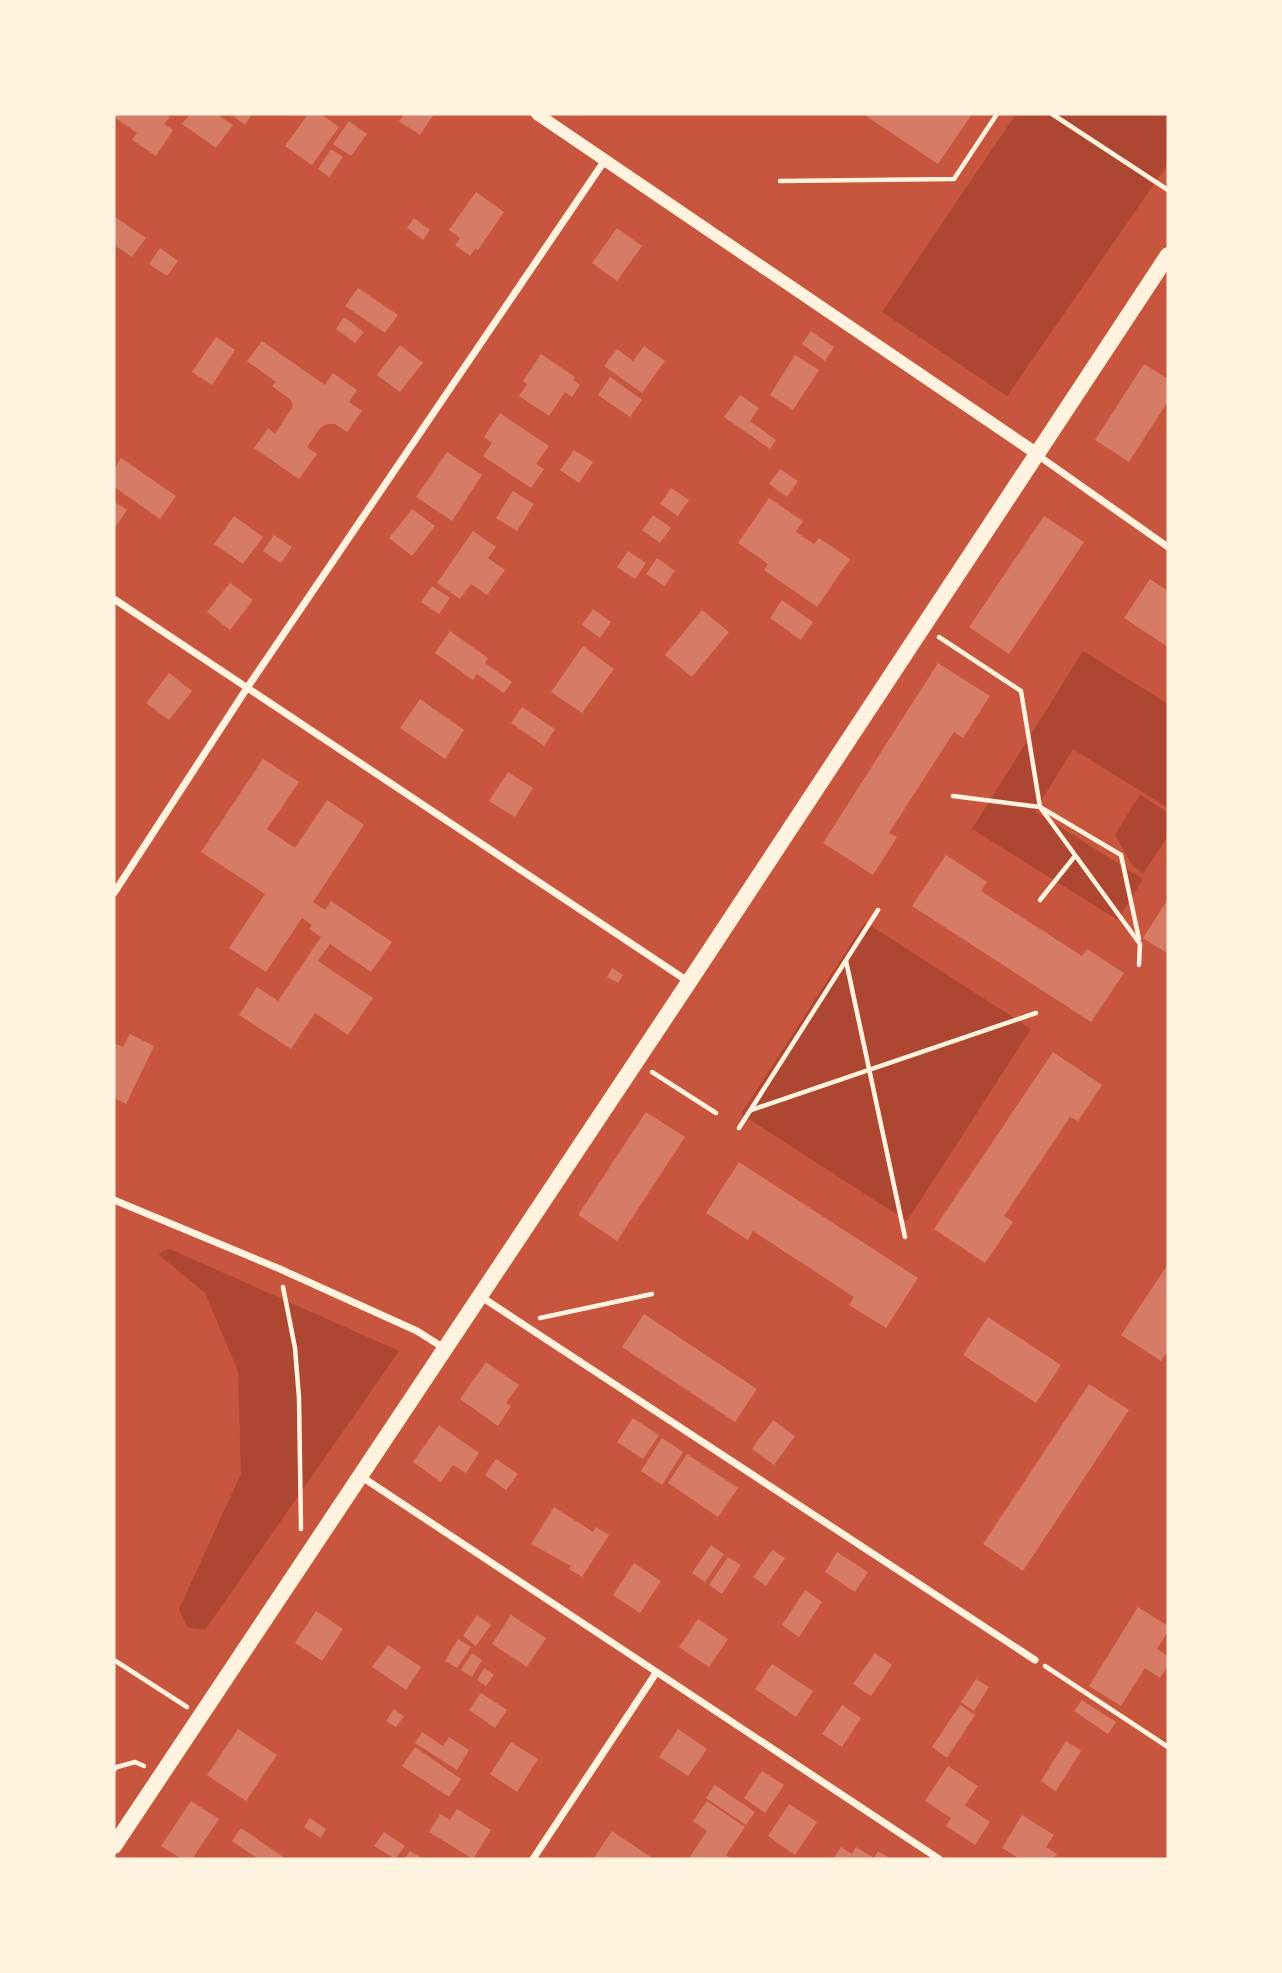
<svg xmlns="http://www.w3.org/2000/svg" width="1282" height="1973" font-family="'Exo 2',sans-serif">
	<rect width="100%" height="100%" fill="#c8553d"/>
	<g fill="#ae4732">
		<polygon points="1016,114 1168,114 1168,164 1007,396 882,312"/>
		<polygon points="1083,651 1168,704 1168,808 1073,749 1035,811 1143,879 1118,920 972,829"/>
		<polygon points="1140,794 1168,813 1168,836 1143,874 1132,865 1115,835"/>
		<polygon points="865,922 1031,1029 907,1221 741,1114"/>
		<polygon points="170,1249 399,1351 205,1630 187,1627 179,1609 241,1474 238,1371 205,1293 159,1255 162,1251"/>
	</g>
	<g fill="#d67c66">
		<polygon points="114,114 165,114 170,117 164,124 173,130 156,156 132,140 137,133 114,117"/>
		<polygon points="190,114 217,114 233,125 216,148 182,124"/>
		<polygon points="235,114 252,114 245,125 233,116"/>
		<polygon points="308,114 321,114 339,127 312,165 285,146"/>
		<polygon points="405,114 434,114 420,135 399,121"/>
		<polygon points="868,114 972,114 938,164 866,116"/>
		<polygon points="349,121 367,134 351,156 333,144"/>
		<polygon points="331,149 343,157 329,177 318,169"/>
		<polygon points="476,192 504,212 478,250 475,249 470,256 455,245 460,238 449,230"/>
		<polygon points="114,216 146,238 132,257 114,245"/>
		<polygon points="414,218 430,230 423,240 407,228"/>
		<polygon points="617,228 642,246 617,281 592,263"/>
		<polygon points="160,248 178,261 167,276 149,264"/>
		<polygon points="358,288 398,315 385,333 345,306"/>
		<polygon points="344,317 364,332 355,343 336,329"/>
		<polygon points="811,331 834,347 825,361 802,344"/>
		<polygon points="216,337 235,350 212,385 192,372"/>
		<polygon points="262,341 325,385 333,373 357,390 349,402 362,411 347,432 335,424 327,424 321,427 307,447 317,454 299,479 254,448 268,428 275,434 293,406 291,400 272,386 276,382 247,361"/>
		<polygon points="400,345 423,363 400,392 377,375"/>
		<polygon points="644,346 665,361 642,393 604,366 617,349 633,361"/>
		<polygon points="541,354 575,377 573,380 580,385 572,397 565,392 549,416 519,396 527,384 523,381"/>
		<polygon points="795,355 819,370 793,410 770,395"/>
		<polygon points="1144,364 1168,379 1168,401 1129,462 1095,440"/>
		<polygon points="610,377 642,400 630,417 598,395"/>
		<polygon points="740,395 759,408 750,421 776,440 770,449 724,417"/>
		<polygon points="500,413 549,446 536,464 544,469 531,488 483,456 492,443 484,437"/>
		<polygon points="574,450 593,462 579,483 560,470"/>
		<polygon points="447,452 482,475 452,521 416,497"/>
		<polygon points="121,458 176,496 160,519 114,487 114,469"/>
		<polygon points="780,469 798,481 787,497 769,484"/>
		<polygon points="671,488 689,500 678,516 660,504"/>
		<polygon points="513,491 534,504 517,531 496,518"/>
		<polygon points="769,498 803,521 796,532 814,544 819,538 850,559 817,607 764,570 768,564 738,543"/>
		<polygon points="114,501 127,510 114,529"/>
		<polygon points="412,509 435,526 412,556 389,538"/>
		<polygon points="653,515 671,528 660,543 642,530"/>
		<polygon points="234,516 263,537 243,564 214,544"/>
		<polygon points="1044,516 1084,542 1009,654 969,627"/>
		<polygon points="473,531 496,547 488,558 505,570 487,595 471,584 460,599 437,583"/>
		<polygon points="274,535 292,547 281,563 263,551"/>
		<polygon points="628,551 646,563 635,579 617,567"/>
		<polygon points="657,558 675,571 664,586 646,574"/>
		<polygon points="1150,579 1168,591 1168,647 1124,618"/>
		<polygon points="230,583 253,600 230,630 207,612"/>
		<polygon points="432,586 450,598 439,614 421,602"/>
		<polygon points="782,600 813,622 801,640 770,618"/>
		<polygon points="593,609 611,622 600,638 582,625"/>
		<polygon points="702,610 729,632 692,677 665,655"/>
		<polygon points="450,631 488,658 485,663 512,682 504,693 477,674 473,680 435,653"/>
		<polygon points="583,646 614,669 582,713 551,692"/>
		<polygon points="938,663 990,696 963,738 954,732 889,833 897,837 873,875 823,843"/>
		<polygon points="169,673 192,691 169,720 146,703"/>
		<polygon points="420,699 464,730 445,759 400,728"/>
		<polygon points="522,707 555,729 544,746 511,723"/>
		<polygon points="263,759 299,782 267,829 295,848 327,800 364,825 313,902 325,910 331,901 392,942 371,972 330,944 318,961 373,998 348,1035 315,1013 291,1049 239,1015 257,987 278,1001 321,937 309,929 312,925 302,918 266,972 229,948 265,894 201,852"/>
		<polygon points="508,772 533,788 515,817 489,801"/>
		<polygon points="946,855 987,882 981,891 1082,956 1087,949 1124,973 1091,1022 912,906"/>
		<polygon points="1168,899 1168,954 1143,938"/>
		<polygon points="612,968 623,975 618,983 607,977"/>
		<polygon points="130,1034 154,1046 126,1104 114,1098 114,1043 123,1047"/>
		<polygon points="1053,1052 1102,1085 1078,1121 1070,1117 1004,1216 1013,1222 985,1263 934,1229"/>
		<polygon points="646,1112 685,1137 617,1241 578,1215"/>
		<polygon points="739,1162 918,1278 886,1328 849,1305 854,1297 753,1231 748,1240 706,1213"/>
		<polygon points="1168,1264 1168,1351 1161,1361 1121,1335"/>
		<polygon points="644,1314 757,1389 735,1422 622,1347"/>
		<polygon points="988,1317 1061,1365 1036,1403 963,1355"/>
		<polygon points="486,1362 519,1385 506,1403 511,1406 498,1426 460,1399"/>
		<polygon points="1089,1384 1129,1410 1023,1571 983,1544"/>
		<polygon points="633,1418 659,1435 643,1459 617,1442"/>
		<polygon points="773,1420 795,1436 774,1465 752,1449"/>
		<polygon points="439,1425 479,1453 466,1473 453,1465 441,1482 413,1462"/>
		<polygon points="662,1438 683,1452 662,1485 641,1471"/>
		<polygon points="687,1454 738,1488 718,1517 668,1483"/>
		<polygon points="496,1459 518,1474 506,1490 485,1475"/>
		<polygon points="554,1507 593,1532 596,1527 609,1535 582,1577 569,1569 571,1566 531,1544"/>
		<polygon points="711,1545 724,1554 705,1582 692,1573"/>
		<polygon points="772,1550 785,1558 766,1586 753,1577"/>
		<polygon points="837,1552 868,1572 855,1592 825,1572"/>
		<polygon points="728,1557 741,1565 722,1594 709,1585"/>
		<polygon points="634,1563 661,1581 640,1613 613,1595"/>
		<polygon points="805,1590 822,1602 799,1637 782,1625"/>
		<polygon points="1138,1607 1168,1626 1168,1631 1157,1649 1168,1656 1168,1665 1160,1678 1145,1668 1121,1706 1089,1686"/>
		<polygon points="316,1611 343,1629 322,1661 295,1643"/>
		<polygon points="477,1615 491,1625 476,1646 463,1636"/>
		<polygon points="511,1615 546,1638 527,1667 492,1644"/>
		<polygon points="698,1619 728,1639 709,1667 679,1647"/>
		<polygon points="458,1639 471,1647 457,1668 445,1661"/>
		<polygon points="388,1645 421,1667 406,1690 372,1667"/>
		<polygon points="472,1653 482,1660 472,1677 461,1670"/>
		<polygon points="875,1653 892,1665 871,1696 853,1684"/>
		<polygon points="772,1664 813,1691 796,1717 755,1689"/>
		<polygon points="484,1668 494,1675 486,1686 477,1680"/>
		<polygon points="976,1679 989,1687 974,1711 961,1702"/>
		<polygon points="481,1693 507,1710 495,1728 469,1710"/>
		<polygon points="1082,1700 1116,1722 1108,1734 1074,1711"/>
		<polygon points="842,1705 861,1718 842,1747 822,1734"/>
		<polygon points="960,1705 975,1715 947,1758 932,1747"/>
		<polygon points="394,1709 404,1716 396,1727 386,1721"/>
		<polygon points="238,1729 277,1755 246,1801 207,1775"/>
		<polygon points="678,1729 707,1749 688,1776 659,1757"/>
		<polygon points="422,1732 443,1746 449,1737 469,1750 457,1770 415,1743"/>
		<polygon points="1066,1741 1081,1751 1056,1791 1041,1781"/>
		<polygon points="511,1742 538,1759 517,1792 490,1774"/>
		<polygon points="415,1747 461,1779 449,1797 402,1766"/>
		<polygon points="948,1766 978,1786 965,1805 990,1822 975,1845 946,1826 951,1818 925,1801"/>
		<polygon points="762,1771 784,1785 765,1813 744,1798"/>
		<polygon points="715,1785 755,1812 746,1825 706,1798"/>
		<polygon points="191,1801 219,1819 192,1859 182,1859 161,1846"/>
		<polygon points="707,1801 745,1827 726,1855 732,1859 689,1858 707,1831 693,1821"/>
		<polygon points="789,1804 817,1822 795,1855 768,1836"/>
		<polygon points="457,1809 491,1830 473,1859 429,1832 440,1814 450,1820"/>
		<polygon points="1022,1815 1054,1835 1046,1847 1057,1854 1053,1859 1020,1859 1002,1848"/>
		<polygon points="310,1818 326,1829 321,1838 304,1827"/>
		<polygon points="241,1828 286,1859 258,1859 232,1841"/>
		<polygon points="612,1831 654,1859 593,1859"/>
		<polygon points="384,1832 405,1846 395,1859 374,1846"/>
		<polygon points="841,1847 852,1854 856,1847 874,1858 878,1851 891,1859 833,1859"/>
		<polygon points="410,1851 423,1859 404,1859"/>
	</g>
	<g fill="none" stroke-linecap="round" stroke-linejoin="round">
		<g stroke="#fff3e0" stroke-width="4.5">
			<polyline points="1052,114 1168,190"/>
			<polyline points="780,181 954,179 997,114"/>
			<polyline points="939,637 1021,691 1040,807 1140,944 1139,965"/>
			<polyline points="953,796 1040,807 1121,855 1139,939"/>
			<polyline points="1040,900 1075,856"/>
			<polyline points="846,961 905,1237"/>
			<polyline points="652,1072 716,1113"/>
			<polyline points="751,1110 1036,1013"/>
			<polyline points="739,1128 878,910"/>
			<polyline points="283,1287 295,1348 299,1398 301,1529"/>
			<polyline points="540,1318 652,1294"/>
			<polyline points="114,1660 187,1707"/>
			<polyline points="1045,1666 1168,1747"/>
			<polyline points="114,1770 117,1767 135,1762 144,1766"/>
		</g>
		<g stroke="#fff3e0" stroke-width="7">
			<polyline points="1036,454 1168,547"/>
			<polyline points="114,599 689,982"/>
			<polyline points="114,893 247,688 605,160"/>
			<polyline points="114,1200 280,1269 417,1331 444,1348"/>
			<polyline points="480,1296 1035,1660"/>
			<polyline points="362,1477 939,1859"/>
			<polyline points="533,1859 656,1673"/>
		</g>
		<polyline stroke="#fff3e0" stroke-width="12" points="537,114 1036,453"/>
		<polyline stroke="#fff3e0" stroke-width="16" points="114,1846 689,982 1168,255"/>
	</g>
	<rect width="1282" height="1973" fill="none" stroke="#fff3e0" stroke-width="231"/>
</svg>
